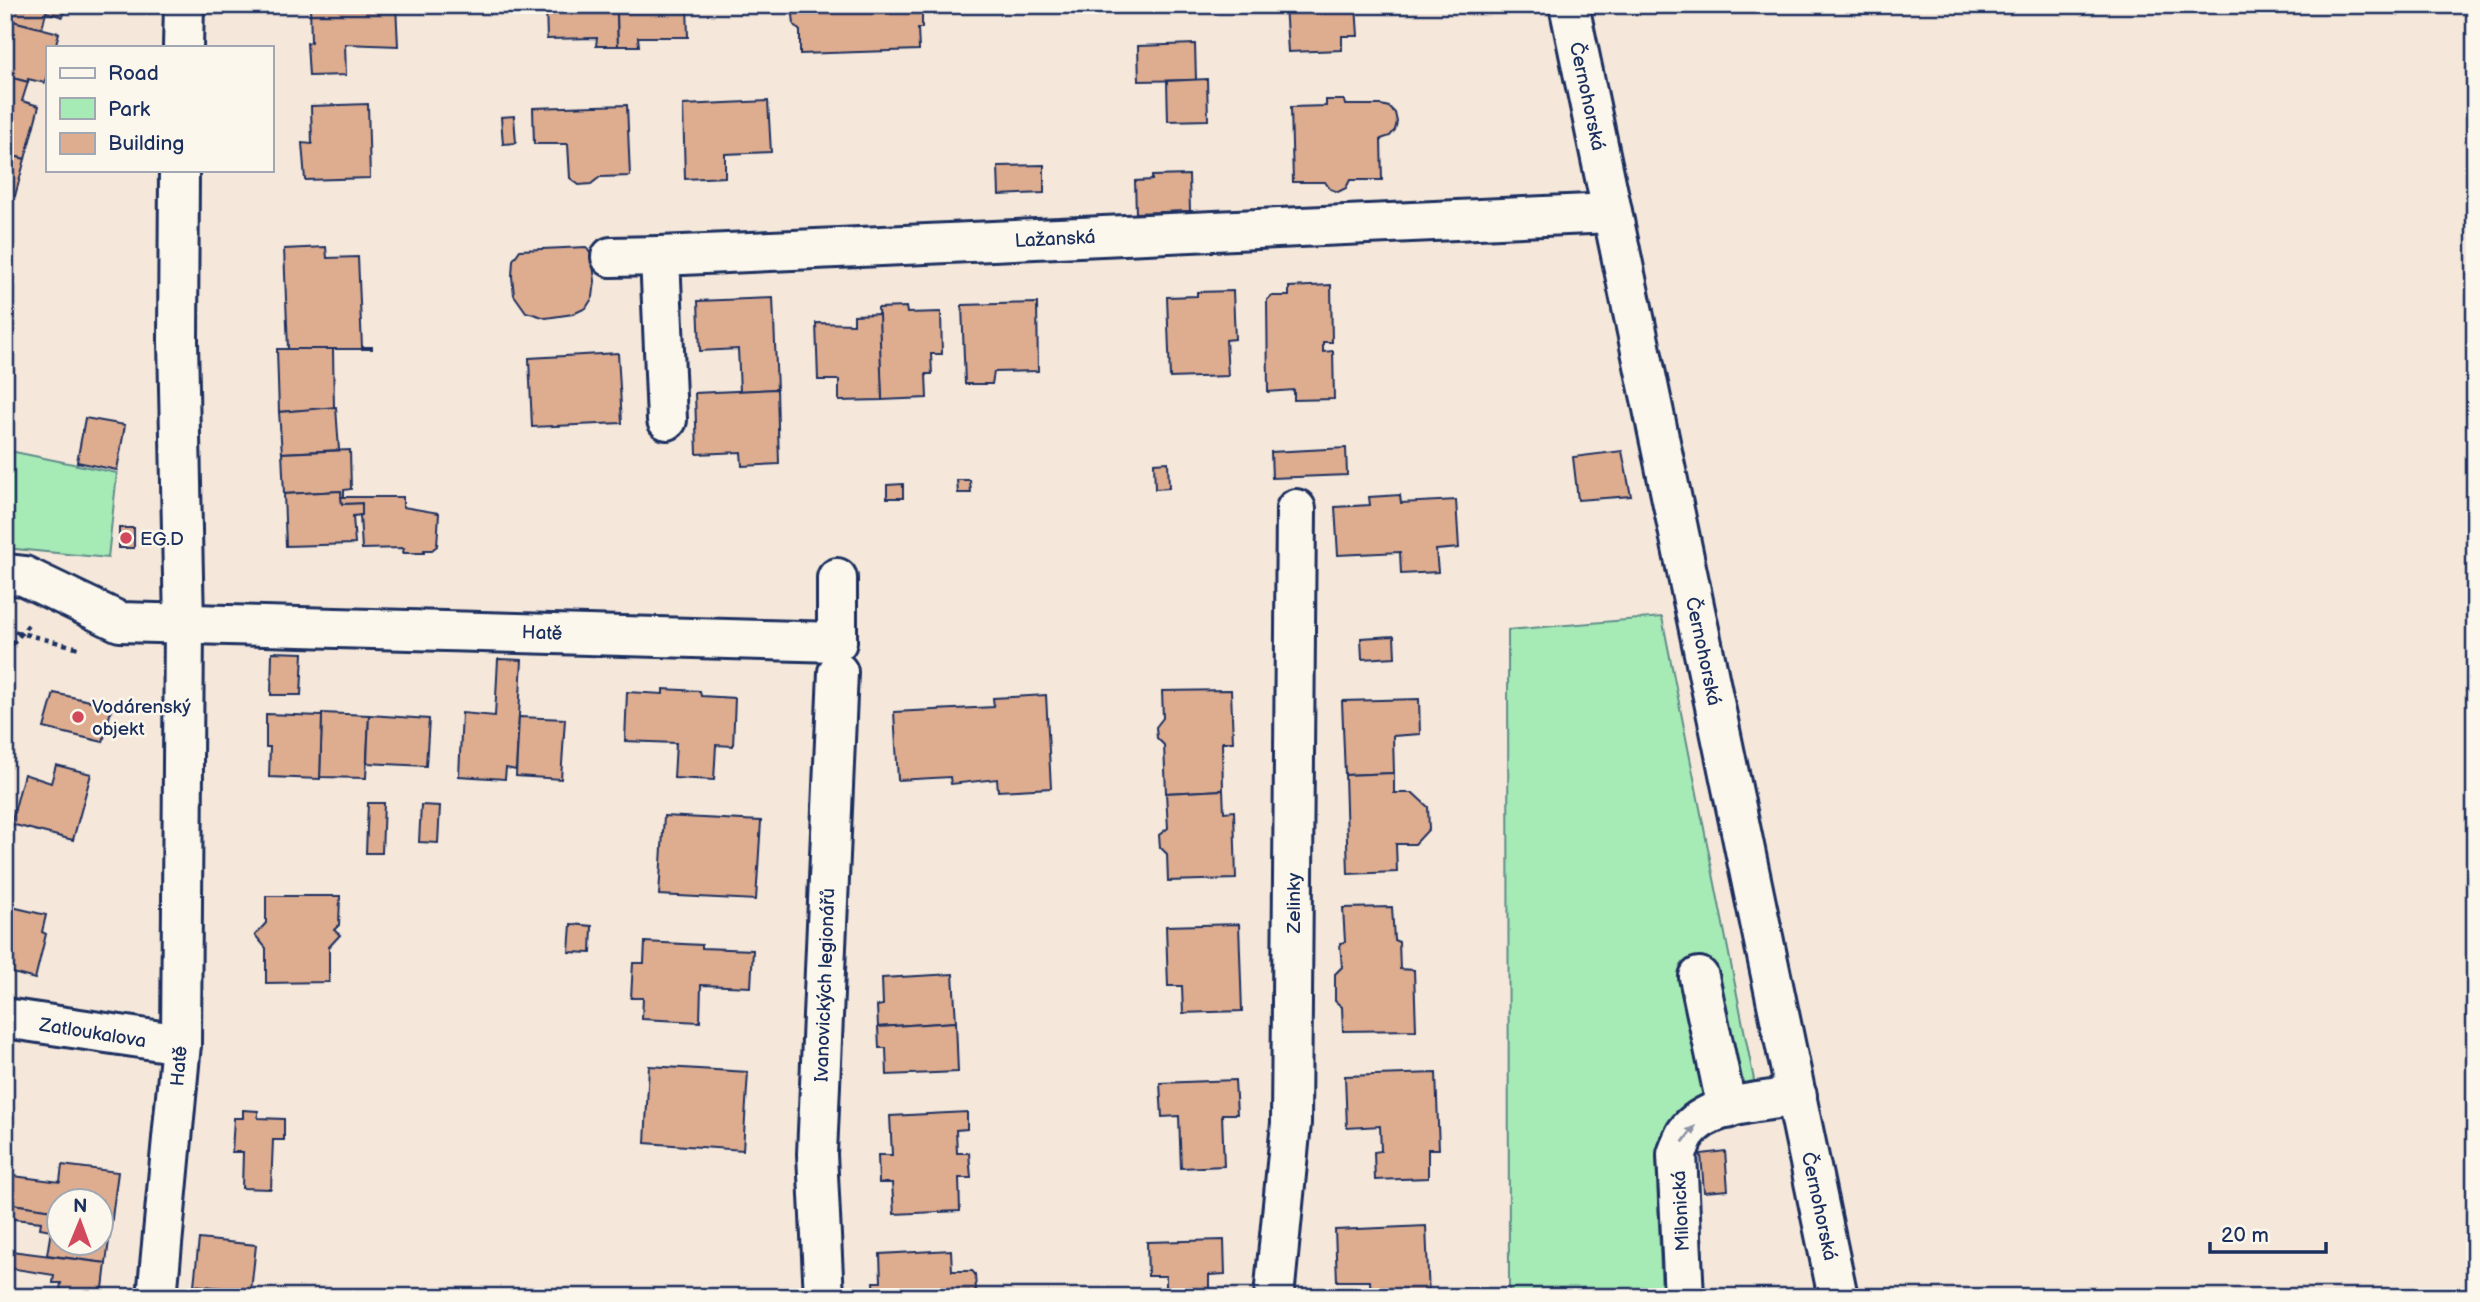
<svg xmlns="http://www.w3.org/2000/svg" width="2480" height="1302" font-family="'Balsamiq Sans',sans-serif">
	<rect width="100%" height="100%" fill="#f5e8da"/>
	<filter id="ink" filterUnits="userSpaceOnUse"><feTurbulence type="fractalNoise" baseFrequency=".0143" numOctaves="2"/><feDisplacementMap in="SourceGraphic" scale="14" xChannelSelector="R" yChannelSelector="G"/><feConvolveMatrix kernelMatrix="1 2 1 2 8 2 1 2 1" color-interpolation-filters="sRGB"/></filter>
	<g filter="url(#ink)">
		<g fill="#a6eab6" stroke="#608c8a" stroke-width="2">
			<polygon points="5,450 117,473 108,558 5,548"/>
			<polygon points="1662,617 1755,1085 1698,1098 1673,1117 1656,1155 1662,1297 1509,1297 1508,630"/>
		</g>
		<g fill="#dead90" stroke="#1b2f5e" stroke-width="2">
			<polygon points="9,5 66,5 63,17 46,12 42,29 5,19"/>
			<polygon points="310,5 396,5 398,46 345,44 346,75 309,76 307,43 311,42"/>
			<polygon points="546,5 597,5 597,12 617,12 618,46 596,46 597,38 547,39"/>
			<polygon points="637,5 687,5 688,37 638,37 639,46 618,46 617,12 637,12"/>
			<polygon points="799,5 922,5 922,28 918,28 919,50 800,54 800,31 794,25 793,14"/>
			<polygon points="1285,5 1356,5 1358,36 1342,36 1342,50 1288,52"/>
			<polygon points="5,19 59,33 55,47 47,47 47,74 45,83 28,79 28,82 5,76"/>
			<polygon points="1195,44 1196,80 1139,81 1138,46"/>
			<polygon points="5,76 28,82 22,101 39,106 25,159 5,154"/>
			<polygon points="1207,79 1208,120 1168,121 1167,81"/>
			<polygon points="1326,100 1344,100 1345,105 1381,105 1389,107 1395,113 1397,122 1395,130 1390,136 1381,139 1382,180 1350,180 1346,188 1338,192 1330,189 1325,182 1293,182 1291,107 1326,106"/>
			<polygon points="768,101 771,152 725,154 725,177 685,179 683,105"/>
			<polygon points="368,104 370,178 305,180 302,143 312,144 311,106"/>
			<polygon points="627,105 630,176 600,177 591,184 579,185 570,178 568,144 534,144 533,108"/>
			<polygon points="514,116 516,143 503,144 501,117"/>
			<polygon points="5,154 25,159 15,196 5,193"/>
			<polygon points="1044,165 1044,193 999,195 998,166"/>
			<polygon points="1189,175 1190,211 1136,213 1135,181 1152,180 1152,176"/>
			<polygon points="326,247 327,258 358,257 362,347 372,347 372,349 288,349 284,249"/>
			<polygon points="586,247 592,256 595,281 593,297 586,308 573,314 546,318 526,312 514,295 512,276 513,260 520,250"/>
			<polygon points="1331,285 1332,342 1323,342 1323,352 1333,351 1334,399 1294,400 1294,390 1268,392 1267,300 1271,296 1289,296 1289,287"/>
			<polygon points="1233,291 1235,339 1226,340 1228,376 1170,378 1167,297 1197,296 1197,292"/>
			<polygon points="773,298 777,389 740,391 738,349 700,351 698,301"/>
			<polygon points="1037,303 1038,371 994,372 992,384 965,384 962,305"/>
			<polygon points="906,307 907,313 941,312 942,354 931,354 932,374 926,374 927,398 882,400 878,308"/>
			<polygon points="879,314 882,400 839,401 839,380 818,380 816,323 854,324 854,315"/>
			<polygon points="277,349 333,349 334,408 279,412"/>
			<polygon points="618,353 622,423 532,427 529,358"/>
			<polygon points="777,389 779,464 742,466 741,452 697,454 695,393"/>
			<polygon points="336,407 339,450 282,453 279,412"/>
			<polygon points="85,418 125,425 117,470 77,462"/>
			<polygon points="1346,448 1347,475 1272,478 1271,452"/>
			<polygon points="350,450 351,489 344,490 344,497 341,497 341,491 284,494 282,453"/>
			<polygon points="1622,451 1631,496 1578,500 1573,457"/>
			<polygon points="1168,462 1169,488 1155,489 1154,463"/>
			<polygon points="957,480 970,480 971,493 958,493"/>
			<polygon points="903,484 903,498 887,498 887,485"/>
			<polygon points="341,491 342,504 362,503 362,515 353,516 355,544 286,546 284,494"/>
			<polygon points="1400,495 1401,503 1456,500 1459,548 1436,550 1438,572 1401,574 1400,552 1338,555 1335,507 1370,505 1369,497"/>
			<polygon points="341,497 403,497 403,507 439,513 437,546 432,550 424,550 424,553 403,553 404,548 362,549 360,515 362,515 362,503 342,504"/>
			<rect x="119" y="528" width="15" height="20"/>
			<polygon points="1394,636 1395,657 1362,659 1361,638"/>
			<polygon points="272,652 303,653 301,695 271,695"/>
			<polygon points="498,659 522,660 516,770 506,768 505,779 459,776 462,713 495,716"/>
			<polygon points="663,689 700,691 701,696 735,698 733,746 716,745 714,780 674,778 676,743 625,741 627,692 663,694"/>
			<polygon points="1231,690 1233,742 1222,742 1223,790 1166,793 1164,745 1157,738 1156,727 1163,718 1162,691"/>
			<polygon points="54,693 112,706 103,742 44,728"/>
			<polygon points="1046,695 1051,788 998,791 997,779 951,784 950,777 898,780 894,712 994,707 993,698"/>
			<polygon points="1419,699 1420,734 1393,736 1394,773 1345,775 1342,701"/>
			<polygon points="322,713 369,715 366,778 320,777"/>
			<polygon points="266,714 322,716 320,779 269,777 270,747 266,747"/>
			<polygon points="369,715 429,719 426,766 367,763"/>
			<polygon points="519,717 565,719 561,779 516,776"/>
			<polygon points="56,765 91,774 73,840 11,824 24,774 51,783"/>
			<polygon points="1394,773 1394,793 1413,793 1428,807 1429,829 1415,844 1396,844 1397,872 1348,874 1345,775"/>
			<polygon points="1223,790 1224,812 1234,811 1236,879 1168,881 1167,854 1160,847 1159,835 1168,828 1166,793"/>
			<polygon points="368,803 384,803 382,853 366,853"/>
			<polygon points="421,805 440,806 438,843 419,842"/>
			<polygon points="664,816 761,821 756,900 659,895"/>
			<polygon points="266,896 340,896 339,925 334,930 340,935 329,947 329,982 266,983 266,948 255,935 266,923"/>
			<polygon points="12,907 46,915 42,932 46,934 35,979 5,971 5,923 8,924"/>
			<polygon points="1392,907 1394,940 1399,942 1400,969 1414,970 1416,1030 1343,1031 1342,1007 1335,1001 1335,974 1342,967 1340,943 1345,942 1343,908"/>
			<polygon points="571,924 592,926 591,953 569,952"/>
			<polygon points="1239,924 1242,1011 1183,1013 1182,986 1168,986 1166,926"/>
			<polygon points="645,942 702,945 702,948 753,950 751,987 701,985 700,1022 642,1019 643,998 631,998 633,963 644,963"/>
			<polygon points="953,974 956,1022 878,1027 877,1006 883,1005 882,978"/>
			<polygon points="956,1022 958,1072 887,1075 886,1048 879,1048 878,1027"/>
			<polygon points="649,1066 748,1072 743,1150 645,1143"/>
			<polygon points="1436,1073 1439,1149 1428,1149 1428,1178 1375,1180 1374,1152 1381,1151 1380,1126 1347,1128 1345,1076"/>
			<polygon points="1235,1080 1237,1114 1222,1114 1224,1166 1181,1168 1179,1116 1162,1117 1160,1083"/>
			<polygon points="243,1110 258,1111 258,1118 284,1119 284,1140 273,1140 271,1189 242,1188 243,1152 232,1152 234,1118 243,1118"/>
			<polygon points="967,1112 967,1129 956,1130 957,1153 969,1153 971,1178 959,1178 960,1211 894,1214 892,1183 879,1183 878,1155 892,1155 890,1116"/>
			<polygon points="1725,1151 1728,1190 1704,1192 1701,1154"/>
			<polygon points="62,1165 118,1172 112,1218 102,1216 102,1200 60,1200 60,1211 5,1203 5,1175 60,1182"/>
			<polygon points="5,1203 60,1211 60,1242 102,1242 102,1216 112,1218 106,1263 47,1255 51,1230 40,1228 41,1222 5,1218"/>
			<polygon points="1426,1226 1429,1297 1371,1297 1370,1281 1337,1281 1335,1230"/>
			<polygon points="199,1239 256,1245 251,1291 194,1285"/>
			<polygon points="1224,1240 1225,1274 1209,1275 1209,1297 1166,1297 1166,1276 1148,1276 1147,1242"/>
			<polygon points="951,1250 952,1271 972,1271 975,1274 976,1290 973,1293 954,1297 875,1297 874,1282 881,1282 880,1254"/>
			<polygon points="11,1251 106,1263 102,1297 59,1297 61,1283 53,1283 54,1275 9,1268"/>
		</g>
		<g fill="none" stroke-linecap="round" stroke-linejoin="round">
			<g stroke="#1b2f5e" stroke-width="44">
				<g id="minor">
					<polyline points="1569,5 1838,1297"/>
					<polyline points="183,47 184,5"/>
					<polyline points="611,257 660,256"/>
					<polyline points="667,420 660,256 1612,213"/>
					<polyline points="5,574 24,576 120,622 837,642 837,578"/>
					<polyline points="1699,977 1727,1109"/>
					<polyline points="5,1018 181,1044"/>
					<polyline points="157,1297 181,1044 184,624 178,341 179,170"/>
					<polyline points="824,1297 817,1154 838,672"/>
					<polyline points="1274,1297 1291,1123 1296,509"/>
					<path d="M1684,1297L1677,1154C1680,1147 1682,1139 1686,1133C1708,1102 1763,1103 1797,1096"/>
				</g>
			</g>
			<g stroke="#1b2f5e" stroke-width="4.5" stroke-dasharray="5 5" stroke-linecap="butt">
				<polyline points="5,629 79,648"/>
				<polyline points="6,652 30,623"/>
			</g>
			<use href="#minor" stroke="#fbf7ec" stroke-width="38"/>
		</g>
		<defs><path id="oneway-solid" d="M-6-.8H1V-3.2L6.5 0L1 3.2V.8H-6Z" transform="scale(1.75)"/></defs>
		<use fill="#8b93a5" href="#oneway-solid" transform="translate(1689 1134) rotate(-53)"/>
	</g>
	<g fill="#d1495b" stroke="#fbf7ec" stroke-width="2.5">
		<circle cx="126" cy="538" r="7"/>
		<circle cx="78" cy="717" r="7"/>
	</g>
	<g text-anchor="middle" stroke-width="5" stroke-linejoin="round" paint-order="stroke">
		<g font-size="19" fill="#1b2f5e" stroke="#fbf7ec">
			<text transform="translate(1588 96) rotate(78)" y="7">Černohorská</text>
			<text transform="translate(1055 238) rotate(-3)" y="7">Lažanská</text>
			<text transform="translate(542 632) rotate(2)" y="7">Hatě</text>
			<text transform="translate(1704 651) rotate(78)" y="7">Černohorská</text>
			<text transform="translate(1293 903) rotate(-90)" y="7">Zelinky</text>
			<text transform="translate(824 985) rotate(-88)" y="7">Ivanovických legionářů</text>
			<text transform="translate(93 1032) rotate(9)" y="7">Zatloukalova</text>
			<text transform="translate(178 1066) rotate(-85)" y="7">Hatě</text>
			<text transform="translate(1820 1206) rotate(78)" y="7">Černohorská</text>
			<text transform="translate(1680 1211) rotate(-93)" y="7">Milonická</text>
		</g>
		<g font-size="19" fill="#1b2f5e" stroke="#fbf7ec" text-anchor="start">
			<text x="140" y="545">EG.D</text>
			<text x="92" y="713">Vodárenský<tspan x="92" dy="22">objekt</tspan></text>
		</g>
	</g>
	<rect width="2480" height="1302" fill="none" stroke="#fbf7ec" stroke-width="28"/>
	<rect x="14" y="14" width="2452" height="1274" fill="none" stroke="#1b2f5e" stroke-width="2.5" filter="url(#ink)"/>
	<rect x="46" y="46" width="228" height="126" fill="#fbf7ec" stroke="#a1a7b3" stroke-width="2"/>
	<rect x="60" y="68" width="35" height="10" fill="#fbf7ec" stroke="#a1a7b3" stroke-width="2"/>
	<text x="108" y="80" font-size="21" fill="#1b2f5e">Road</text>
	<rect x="60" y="98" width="35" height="21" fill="#a6eab6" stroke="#a1a7b3" stroke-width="2"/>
	<text x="108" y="116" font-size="21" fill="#1b2f5e">Park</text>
	<rect x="60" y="133" width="35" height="21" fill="#dead90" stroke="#a1a7b3" stroke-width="2"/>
	<text x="108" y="150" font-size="21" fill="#1b2f5e">Building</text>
	<g transform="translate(80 1222) rotate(1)"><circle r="33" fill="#fbf7ec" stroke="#a1a7b3" stroke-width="2"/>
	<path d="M0-5L12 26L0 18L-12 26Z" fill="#d1495b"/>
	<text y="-10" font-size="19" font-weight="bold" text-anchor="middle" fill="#1b2f5e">N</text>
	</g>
	<path d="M2210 1242v10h116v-10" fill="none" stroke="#1b2f5e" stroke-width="3.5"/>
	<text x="2221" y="1242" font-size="21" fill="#1b2f5e" stroke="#fbf7ec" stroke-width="5" paint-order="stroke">20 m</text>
</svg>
